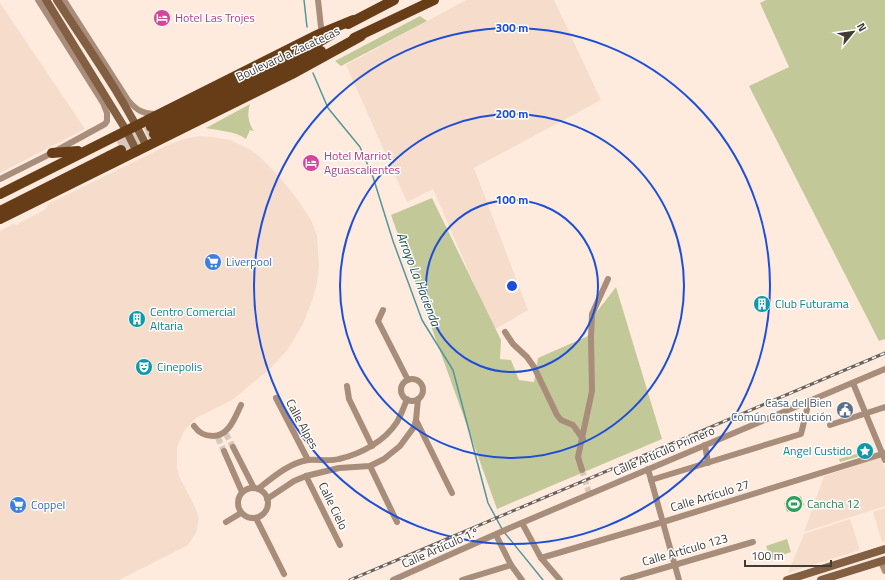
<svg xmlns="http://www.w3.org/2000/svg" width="885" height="580" font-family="'Titillium Web',sans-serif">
	<rect width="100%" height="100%" fill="#feebde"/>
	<g fill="#f6ddcb">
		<polygon points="466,0 554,0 601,100 474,168 528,310 494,330 433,189 407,202 346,65"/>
		<polygon points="0,3 85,129 0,173"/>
		<polygon points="199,136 211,137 230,140 251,150 260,157 277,174 298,200 311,220 317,235 319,266 317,283 313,298 303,324 288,349 271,368 232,400 196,418 184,431 177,447 177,467 179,476 195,507 199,518 196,533 188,545 119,580 0,580 0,231 13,224 16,225 46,209 48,204 170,144 184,139"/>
		<polygon points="880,457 885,468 885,506 804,532 824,476"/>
		<polygon points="885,508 885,541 882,542 873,512"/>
		<polygon points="850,519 860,550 788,573 804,534"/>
	</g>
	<g fill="#c3c898">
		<polygon points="766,0 885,0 885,339 879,341 749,86 789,67 760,3"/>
		<polygon points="420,16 427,21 341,66 335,61"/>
		<path d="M250,104C247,113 248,123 254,131L250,130L246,139C235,131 220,131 206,128Z"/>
		<polygon points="432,198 501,340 500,359 511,360 519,380 534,382 538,358 588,336 595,314 616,287 662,439 497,509 391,215"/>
		<polygon points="860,453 861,456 840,462 839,459"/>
		<polygon points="801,496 804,505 787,512 784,503"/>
		<polygon points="787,539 791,552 771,559 766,546"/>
	</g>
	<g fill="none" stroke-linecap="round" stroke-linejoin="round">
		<g stroke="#54969a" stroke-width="1.5">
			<polyline points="304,0 307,27"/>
			<polyline points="313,73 328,108 360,147 373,177 393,241 422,320 453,370 488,503 502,529"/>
			<polyline points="504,532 543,580"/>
		</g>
		<g stroke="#d8c8bc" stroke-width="6" stroke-dasharray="6 3" stroke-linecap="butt">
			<polyline points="226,434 233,447"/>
			<polyline points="218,438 224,451"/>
			<polyline points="582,470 589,493"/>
		</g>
		<g stroke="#d8c8bc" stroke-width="10" stroke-dasharray="10 5" stroke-linecap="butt">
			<polyline points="118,144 151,127"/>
			<polyline points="121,150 154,134"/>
		</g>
		<g stroke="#a78d7a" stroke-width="6">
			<path d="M64,0L128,100C136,110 143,114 156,114"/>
			<polyline points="318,0 322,36"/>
			<polyline points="0,179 52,153 105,124 107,121 107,113 103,103 38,0"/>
			<polyline points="383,310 378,321 408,380"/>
			<polyline points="505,332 513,344 527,357 534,367 557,415 561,420 573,425 583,439"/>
			<circle cx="412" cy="390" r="11"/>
			<polyline points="853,383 885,460"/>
			<polyline points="347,386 349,399 372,446"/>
			<polyline points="276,398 308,460"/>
			<polyline points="416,420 452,493"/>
			<polyline points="830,425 885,407"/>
			<path d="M194,426C199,433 204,436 213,436C229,436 235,417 241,405"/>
			<polyline points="705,445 708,463"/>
			<polyline points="233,447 254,488"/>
			<polyline points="224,451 242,492"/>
			<polyline points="370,466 397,522"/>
			<polyline points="648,469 679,580"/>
			<polyline points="582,470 578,457 592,391 591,337 592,314 608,279"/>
			<polyline points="306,476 340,545"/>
			<polyline points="651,480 801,434 809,401"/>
			<circle cx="253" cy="503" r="15"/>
			<path d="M258,489C273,477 289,463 308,460C318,459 329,462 339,459C361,454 385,441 397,422C401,415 404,407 407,399"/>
			<polyline points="267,499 294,481 306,476 339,468 370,466 384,459 400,446 414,427 416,420 418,399"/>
			<polyline points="256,518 284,574"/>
			<polyline points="226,522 241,513"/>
			<polyline points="522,523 541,558 560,580"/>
			<polyline points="496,535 511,565 522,580"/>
			<polyline points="541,558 663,522 885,453"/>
			<polyline points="881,562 885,571"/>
			<polyline points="393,580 512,527 885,369"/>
			<polyline points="462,580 511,565"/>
			<polyline points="623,580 753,542"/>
		</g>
		<g stroke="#825e42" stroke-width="8">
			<polyline points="46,0 126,130 137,152"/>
			<path d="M57,0C88,48 122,95 147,147"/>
			<polyline points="787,580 885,549"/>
			<polyline points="821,580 885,560"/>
		</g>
		<g stroke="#673d18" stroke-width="10">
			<polyline points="348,24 394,0"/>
			<polyline points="354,38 434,0"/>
			<polyline points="151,127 319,42 334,33"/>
			<polyline points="154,134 275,73 321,51"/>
			<polyline points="52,153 78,151"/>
			<polyline points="0,194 319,34 353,20"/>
			<polyline points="0,211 121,150"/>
			<polyline points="0,219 292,74 361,36"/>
		</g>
		<g stroke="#6b615b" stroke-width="3">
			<polyline id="rail" points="350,580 885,353"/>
		</g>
		<use href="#rail" stroke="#fff" stroke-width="1.5" stroke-dasharray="4.5" stroke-linecap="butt"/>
	</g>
	<g fill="none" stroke="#1d4ed8" stroke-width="2">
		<circle cx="512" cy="286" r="86"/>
		<circle cx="512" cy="286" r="172"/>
		<circle cx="512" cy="286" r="258"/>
	</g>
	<defs>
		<g id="hotel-disc" transform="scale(0.9)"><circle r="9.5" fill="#d1479c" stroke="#fff"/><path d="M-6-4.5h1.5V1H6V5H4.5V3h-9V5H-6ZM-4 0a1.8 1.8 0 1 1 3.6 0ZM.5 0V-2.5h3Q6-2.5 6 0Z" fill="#fff"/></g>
		<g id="supermarket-disc" transform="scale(0.9)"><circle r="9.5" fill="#3f7fe0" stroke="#fff"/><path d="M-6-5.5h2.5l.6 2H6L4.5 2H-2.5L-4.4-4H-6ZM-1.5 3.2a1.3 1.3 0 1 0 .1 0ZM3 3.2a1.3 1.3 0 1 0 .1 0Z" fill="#fff"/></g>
		<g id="building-disc" transform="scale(0.9)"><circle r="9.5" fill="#0f9aa8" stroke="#fff"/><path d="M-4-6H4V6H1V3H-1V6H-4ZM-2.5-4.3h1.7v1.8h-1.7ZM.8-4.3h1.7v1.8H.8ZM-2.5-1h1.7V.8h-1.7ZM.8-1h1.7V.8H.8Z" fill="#fff"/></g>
		<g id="theatre-disc" transform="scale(0.9)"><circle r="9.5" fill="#0f9aa8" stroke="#fff"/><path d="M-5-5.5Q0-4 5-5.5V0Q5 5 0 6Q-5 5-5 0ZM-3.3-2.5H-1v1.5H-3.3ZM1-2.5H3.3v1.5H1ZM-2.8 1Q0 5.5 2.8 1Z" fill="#fff"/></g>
		<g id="civic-disc" transform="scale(0.9)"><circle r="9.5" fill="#5c6f8a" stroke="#fff"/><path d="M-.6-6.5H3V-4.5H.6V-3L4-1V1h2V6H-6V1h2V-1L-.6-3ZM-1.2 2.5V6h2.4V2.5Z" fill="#fff"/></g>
		<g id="sight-disc" transform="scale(0.9)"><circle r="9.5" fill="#0f9aa8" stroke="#fff"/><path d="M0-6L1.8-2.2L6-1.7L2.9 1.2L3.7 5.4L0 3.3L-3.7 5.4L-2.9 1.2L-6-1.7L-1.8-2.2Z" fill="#fff"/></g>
		<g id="stadium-disc" transform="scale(0.9)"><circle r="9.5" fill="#2e9e5b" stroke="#fff"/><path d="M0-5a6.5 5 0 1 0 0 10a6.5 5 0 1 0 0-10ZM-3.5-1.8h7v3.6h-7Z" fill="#fff"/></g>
	</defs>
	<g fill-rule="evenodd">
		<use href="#hotel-disc" x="162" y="18"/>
		<use href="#hotel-disc" x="311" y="163"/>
		<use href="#supermarket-disc" x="213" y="262"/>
		<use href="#building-disc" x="762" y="304"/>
		<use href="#building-disc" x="137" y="319"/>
		<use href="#theatre-disc" x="144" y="367"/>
		<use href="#civic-disc" x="845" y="410"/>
		<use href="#sight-disc" x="865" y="451"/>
		<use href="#stadium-disc" x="794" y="504"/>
		<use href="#supermarket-disc" x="18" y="505"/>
	</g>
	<g text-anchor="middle" stroke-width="3" stroke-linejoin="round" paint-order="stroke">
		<g font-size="12" fill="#b23c85" stroke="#fff" text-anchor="start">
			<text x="175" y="22">Hotel Las Trojes</text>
			<text x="324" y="160">Hotel Marriot<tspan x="324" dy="14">Aguascalientes</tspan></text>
		</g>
		<g font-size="12" fill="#413a35" stroke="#fff">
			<text transform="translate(288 54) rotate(-25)" y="4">Boulevard a Zacatecas</text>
			<text transform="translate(302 424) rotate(62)" y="4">Calle Alpes</text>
			<text transform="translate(664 451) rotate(-23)" y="4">Calle Artículo Primero</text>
			<text transform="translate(710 496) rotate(-17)" y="4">Calle Artículo 27</text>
			<text transform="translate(333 506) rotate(64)" y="4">Calle Cielo</text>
			<text transform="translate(440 548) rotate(-24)" y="4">Calle Artículo 1.º</text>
			<text transform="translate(685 550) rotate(-16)" y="4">Calle Artículo 123</text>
		</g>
		<g font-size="12" fill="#366cbe" stroke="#fff" text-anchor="start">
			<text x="226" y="266">Liverpool</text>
			<text x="31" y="509">Coppel</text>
		</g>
		<g font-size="12" fill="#0d838f" stroke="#fff" text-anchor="start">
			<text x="775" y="308">Club Futurama</text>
			<text x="150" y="316">Centro Comercial<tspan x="150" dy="14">Altaria</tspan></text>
			<text x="157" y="371">Cinepolis</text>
			<text x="852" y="455" text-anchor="end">Angel Custido</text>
		</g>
		<g font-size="12" fill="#4e5e75" stroke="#fff" text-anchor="end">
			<text x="832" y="407">Casa del Bien<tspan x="832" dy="14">Común Constitución</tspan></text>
		</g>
		<g font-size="12" fill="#27864d" stroke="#fff" text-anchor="start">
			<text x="807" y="508">Cancha 12</text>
		</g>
		<g font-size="13" font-style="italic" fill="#224f52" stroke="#fff">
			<text transform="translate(419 279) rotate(69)" y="5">Arroyo La Hacienda</text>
		</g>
	</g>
	<circle cx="512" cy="286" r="6" fill="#1d4ed8" stroke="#fff" stroke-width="2"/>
	<g font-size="12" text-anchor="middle" font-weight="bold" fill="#1d4ed8" stroke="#fff" stroke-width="3" stroke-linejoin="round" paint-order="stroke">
		<text x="512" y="32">300 m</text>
		<text x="512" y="118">200 m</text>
		<text x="512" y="204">100 m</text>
	</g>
	<g transform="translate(853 32) rotate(61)" stroke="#ffffff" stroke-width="3" paint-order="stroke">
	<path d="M0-3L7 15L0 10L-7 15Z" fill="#413a35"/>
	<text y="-6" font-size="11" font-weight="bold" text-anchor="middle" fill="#413a35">N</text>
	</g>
	<path d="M745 560v6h86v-6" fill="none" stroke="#413a35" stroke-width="2"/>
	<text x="751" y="560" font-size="12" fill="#413a35" stroke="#ffffff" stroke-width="3" paint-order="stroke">100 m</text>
</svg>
